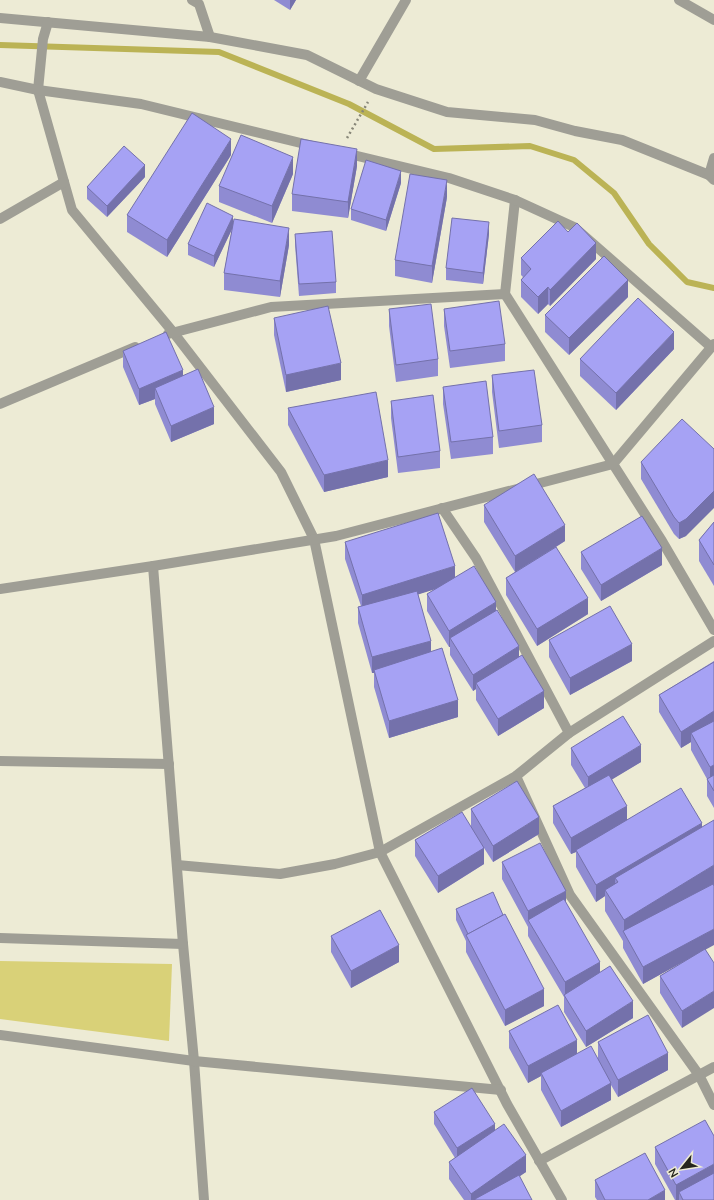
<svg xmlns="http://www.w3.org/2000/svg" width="714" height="1200" font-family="'Nunito Sans',sans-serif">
	<rect width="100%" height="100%" fill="#edebd5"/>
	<polygon fill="#d9d178" points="0,961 172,964 169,1041 0,1019"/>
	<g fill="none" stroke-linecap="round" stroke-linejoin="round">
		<polyline stroke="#bbb355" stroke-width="6" points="0,45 219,52 349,104 434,149 530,146 574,160 614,193 649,244 687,282 714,288"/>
		<polyline stroke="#878678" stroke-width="2.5" stroke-dasharray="2 3" stroke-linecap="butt" points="347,138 368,102"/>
		<g stroke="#9f9e95" stroke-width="10">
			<polyline points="192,0 199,4 210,37"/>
			<polyline points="679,0 714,20"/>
			<polyline points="0,18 210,37 307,55 376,89 447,112 535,120 575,131 622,140 709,175 714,180"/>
			<polyline points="48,22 43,39 38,90 72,210 173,332 281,472 314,539 380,852 507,1104 562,1200"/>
			<polyline points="359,81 406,0"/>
			<polyline points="0,82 38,90 141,104 313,146"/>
			<polyline points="345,153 449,178 515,200 505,294 662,541 714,630"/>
			<polyline points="709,175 714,158"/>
			<polyline points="515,200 574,227 711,347"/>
			<polyline points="0,219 64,182"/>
			<polyline points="168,334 271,307 505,294"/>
			<polyline points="0,404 135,347"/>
			<polyline points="442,508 476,558 569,733"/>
			<polyline points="153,566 183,944 194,1061 204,1200"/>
			<polyline points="0,589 153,566 336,536 613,464 714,344"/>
			<polyline points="0,761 169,764"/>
			<polyline points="516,776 570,895 699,1075 714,1105"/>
			<polyline points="177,865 280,874 335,864 380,852 516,776 569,733 714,641"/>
			<polyline points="0,938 183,944"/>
			<polyline points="0,1035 194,1061 501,1090"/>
			<polyline points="539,1161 714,1067"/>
		</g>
	</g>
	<g fill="#8f8bd2">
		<polygon points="274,0 296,0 290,10"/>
		<polygon points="231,155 167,257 127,232 127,215"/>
		<polygon points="357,166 348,218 292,211 292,194"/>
		<polygon points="293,174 272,223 219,202 219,186"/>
		<polygon points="145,177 107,217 87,199 87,187"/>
		<polygon points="401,183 386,231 351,220 351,209"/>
		<polygon points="447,197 432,283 395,276 395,260"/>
		<polygon points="233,223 289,245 280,297 224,290 224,273 232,229 214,267 188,255 188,244"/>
		<polygon points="295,234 336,282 336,293 299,296 295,245"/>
		<polygon points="489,234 483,284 446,280 446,268"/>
		<polygon points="521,258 596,259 550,306 548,304 538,314 521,297 521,280 523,277 521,275"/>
		<polygon points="628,297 569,355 545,332 545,315"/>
		<polygon points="389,309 438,359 438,376 396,382 389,326"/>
		<polygon points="444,309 505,344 505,361 450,368 444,326"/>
		<polygon points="274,318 341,380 286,392 274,335"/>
		<polygon points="674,349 616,410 580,376 580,359"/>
		<polygon points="123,351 183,376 214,424 171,442 155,404 155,399 139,405 123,367"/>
		<polygon points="492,375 542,425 542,442 499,448 492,392"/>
		<polygon points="443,387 493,437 493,454 451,459 443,404"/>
		<polygon points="391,401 440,451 440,468 398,473 391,418"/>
		<polygon points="288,408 388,477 324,492 288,425"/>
		<polygon points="714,449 686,536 679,539 674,534 641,479 641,462"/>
		<polygon points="484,505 565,541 556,547 588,614 537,646 506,595 506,578 515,572 484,522"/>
		<polygon points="714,522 714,586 699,561 699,540"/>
		<polygon points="345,542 455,577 496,611 544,708 498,736 476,700 476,689 473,691 450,655 450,647 449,647 427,611 427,594 437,588 418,594 431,652 458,717 389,738 374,687 374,673 372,673 358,623 358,607 361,606 345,559"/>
		<polygon points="581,552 662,565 601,601 581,569"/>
		<polygon points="549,640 632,661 570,695 549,657"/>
		<polygon points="714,661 714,808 707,796 707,779 691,750 691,742 681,748 659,712 659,695"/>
		<polygon points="571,748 641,762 612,779 627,820 702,827 706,950 682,1028 660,993 660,976 693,956 643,984 623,948 623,941 605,911 605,896 596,902 576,867 576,852 571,854 553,823 553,806 585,788 571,765"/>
		<polygon points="471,809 539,834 493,862 484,848 484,864 438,893 415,856 415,840 471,826"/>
		<polygon points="502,862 566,903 600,972 633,1018 586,1047 564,1012 564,997 528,936 528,927 502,879"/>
		<polygon points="456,909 503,915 544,1006 505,1026 466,952 466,941 456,920"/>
		<polygon points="331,936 399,962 351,988 331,952"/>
		<polygon points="509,1031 577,1054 598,1058 598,1042 668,1070 618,1097 611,1085 611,1100 561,1127 541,1090 541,1076 528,1083 509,1048"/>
		<polygon points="434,1112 495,1130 526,1172 519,1176 532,1200 464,1200 449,1179 449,1162 455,1158 434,1124"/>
		<polygon points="655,1147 714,1200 675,1200 655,1164"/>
		<polygon points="595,1180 665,1200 597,1200 595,1197"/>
	</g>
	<g fill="#7471ab">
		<polygon points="290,0 296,0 290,10"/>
		<polygon points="231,139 231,155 167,257 167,240"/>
		<polygon points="357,149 357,166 348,218 348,202"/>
		<polygon points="293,157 293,174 272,223 272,206"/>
		<polygon points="145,165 145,177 107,217 107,206"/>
		<polygon points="401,171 401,183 386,231 386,220"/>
		<polygon points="447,180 447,197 432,283 432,266"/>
		<polygon points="233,216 233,227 214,267 214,256"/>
		<polygon points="489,222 489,234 483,284 483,273"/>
		<polygon points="289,228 289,245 280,297 280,281"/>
		<polygon points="596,243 596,259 550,306 550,290"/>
		<polygon points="628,280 628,297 569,355 569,338"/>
		<polygon points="548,287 548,304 538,314 538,297"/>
		<polygon points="674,332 674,349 616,410 616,393"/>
		<polygon points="341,363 341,380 286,392 286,375"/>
		<polygon points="183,370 183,387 155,388 155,399 139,405 139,389"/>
		<polygon points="214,407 214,424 171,442 171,426"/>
		<polygon points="388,460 388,477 324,492 324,475"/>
		<polygon points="714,491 714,508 686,536 679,539 679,523"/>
		<polygon points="565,525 565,541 515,572 515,556"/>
		<polygon points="662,548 662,565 601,601 601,585"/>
		<polygon points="455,566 455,583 362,612 362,595"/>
		<polygon points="588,598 588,614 537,646 537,629"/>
		<polygon points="496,602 496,619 450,638 450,647 449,647 449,631"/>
		<polygon points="431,641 431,657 374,670 374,673 372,673 372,657"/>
		<polygon points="632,644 632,661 570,695 570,678"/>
		<polygon points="519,646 519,663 476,683 476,689 473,691 473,675"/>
		<polygon points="544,691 544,708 498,736 498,719"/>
		<polygon points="458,700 458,717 389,738 389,721"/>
		<polygon points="714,711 714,728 691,733 691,742 681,748 681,732"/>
		<polygon points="641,745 641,762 588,794 588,777"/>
		<polygon points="714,765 714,782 710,784 710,767"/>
		<polygon points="627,806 627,823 576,850 576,852 571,854 571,838"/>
		<polygon points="539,817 539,834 493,862 493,846"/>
		<polygon points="702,823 702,839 618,882 615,878 615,890 605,890 605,896 596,902 596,885"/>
		<polygon points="484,848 484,864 438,893 438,876"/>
		<polygon points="714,865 714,886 624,932 624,920"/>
		<polygon points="566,891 566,908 528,920 528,927 528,911"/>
		<polygon points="714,929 714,945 643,984 643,967"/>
		<polygon points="399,945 399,962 351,988 351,971"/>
		<polygon points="600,962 600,978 565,997 565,982"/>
		<polygon points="544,989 544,1006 505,1026 505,1010"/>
		<polygon points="714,991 714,1008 682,1028 682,1011"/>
		<polygon points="633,1001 633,1018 586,1047 586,1031"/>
		<polygon points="577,1040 577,1057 541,1073 541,1076 528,1083 528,1066"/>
		<polygon points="668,1053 668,1070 618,1097 618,1080"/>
		<polygon points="611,1083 611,1100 561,1127 561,1111"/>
		<polygon points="495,1124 495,1136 457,1160 457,1148"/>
		<polygon points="526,1155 526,1172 486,1200 475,1199 475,1200 471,1200 471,1194"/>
		<polygon points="714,1164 714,1181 679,1192 679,1200 676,1200 676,1185"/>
		<polygon points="665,1190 665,1200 648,1200"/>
	</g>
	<g fill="#a6a2f4" stroke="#7471ab">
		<polygon points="192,113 231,139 167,240 127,215"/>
		<polygon points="241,135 293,157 272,206 219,186"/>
		<polygon points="301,139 357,149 348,202 292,194"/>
		<polygon points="124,146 145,165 107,206 87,187"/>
		<polygon points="366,160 401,171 386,220 351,209"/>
		<polygon points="410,174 447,180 432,266 395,260"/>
		<polygon points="207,203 233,216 214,256 188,244"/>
		<polygon points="452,218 489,222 483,273 446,268"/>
		<polygon points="234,219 289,228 280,281 224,273"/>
		<polygon points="558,221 568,232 577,223 596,243 550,290 548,287 538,297 521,280 531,269 521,258"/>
		<polygon points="332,231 336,282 299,284 295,234"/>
		<polygon points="604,256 628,280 569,338 545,315"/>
		<polygon points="638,298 674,332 616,393 580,359"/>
		<polygon points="499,301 505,344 450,351 444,309"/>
		<polygon points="431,304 438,359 396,365 389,309"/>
		<polygon points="328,306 341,363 286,375 274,318"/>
		<polygon points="166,332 183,370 139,389 123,351"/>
		<polygon points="198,369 214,407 171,426 155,388"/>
		<polygon points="534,370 542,425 499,431 492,375"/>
		<polygon points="486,381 493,437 451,442 443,387"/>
		<polygon points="376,392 388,460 324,475 288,408"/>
		<polygon points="433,395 440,451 398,457 391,401"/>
		<polygon points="682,419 714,449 714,491 686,519 679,523 674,517 641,462"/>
		<polygon points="534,474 565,525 515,556 484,505"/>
		<polygon points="438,513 455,566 362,595 345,542"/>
		<polygon points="642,516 662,548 601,585 581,552"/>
		<polygon points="714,522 714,565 699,540"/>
		<polygon points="556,547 588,598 537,629 506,578"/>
		<polygon points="474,566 496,602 449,631 427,594"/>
		<polygon points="417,591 431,641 372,657 358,607"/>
		<polygon points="610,606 632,644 570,678 549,640"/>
		<polygon points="497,610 519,646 473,675 450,638"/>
		<polygon points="442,648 458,700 389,721 374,670"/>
		<polygon points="522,655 544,691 498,719 476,683"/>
		<polygon points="714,662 714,711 681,732 659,695"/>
		<polygon points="623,716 641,745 588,777 571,748"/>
		<polygon points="714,721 714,765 710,767 691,733"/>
		<polygon points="609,775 627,806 571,838 553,806"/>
		<polygon points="714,775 714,791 707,779"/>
		<polygon points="517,781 539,817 493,846 471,809"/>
		<polygon points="681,788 702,823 596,885 576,850"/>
		<polygon points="462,812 484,848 438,876 415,840"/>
		<polygon points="714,820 714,865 624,920 605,890 618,882 615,878"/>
		<polygon points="540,843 566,891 528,911 502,862"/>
		<polygon points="713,884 714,886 714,929 643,967 623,931"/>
		<polygon points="493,892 503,915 468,934 456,909"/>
		<polygon points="564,899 600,962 565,982 528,920"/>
		<polygon points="380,910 399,945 351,971 331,936"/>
		<polygon points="505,914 544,989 505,1010 466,935"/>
		<polygon points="705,949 714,963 714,991 682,1011 660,976"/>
		<polygon points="610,966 633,1001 586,1031 564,995"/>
		<polygon points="558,1005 577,1040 528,1066 509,1031"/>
		<polygon points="648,1015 668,1053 618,1080 598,1042"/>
		<polygon points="591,1046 611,1083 561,1111 541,1073"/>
		<polygon points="472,1088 495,1124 457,1148 434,1112"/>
		<polygon points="705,1120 714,1136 714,1164 676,1185 655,1147"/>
		<polygon points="504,1124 526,1155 471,1194 449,1162"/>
		<polygon points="645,1153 665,1190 648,1200 605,1200 595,1180"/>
		<polygon points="714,1173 714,1200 683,1200 679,1192"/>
		<polygon points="519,1175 532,1200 475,1200 475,1199"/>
	</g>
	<g transform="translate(682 1168) rotate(240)" stroke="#edebd5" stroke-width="3" paint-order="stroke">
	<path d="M0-3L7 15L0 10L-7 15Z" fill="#25251d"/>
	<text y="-6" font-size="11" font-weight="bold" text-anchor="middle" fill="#25251d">N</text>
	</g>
</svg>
